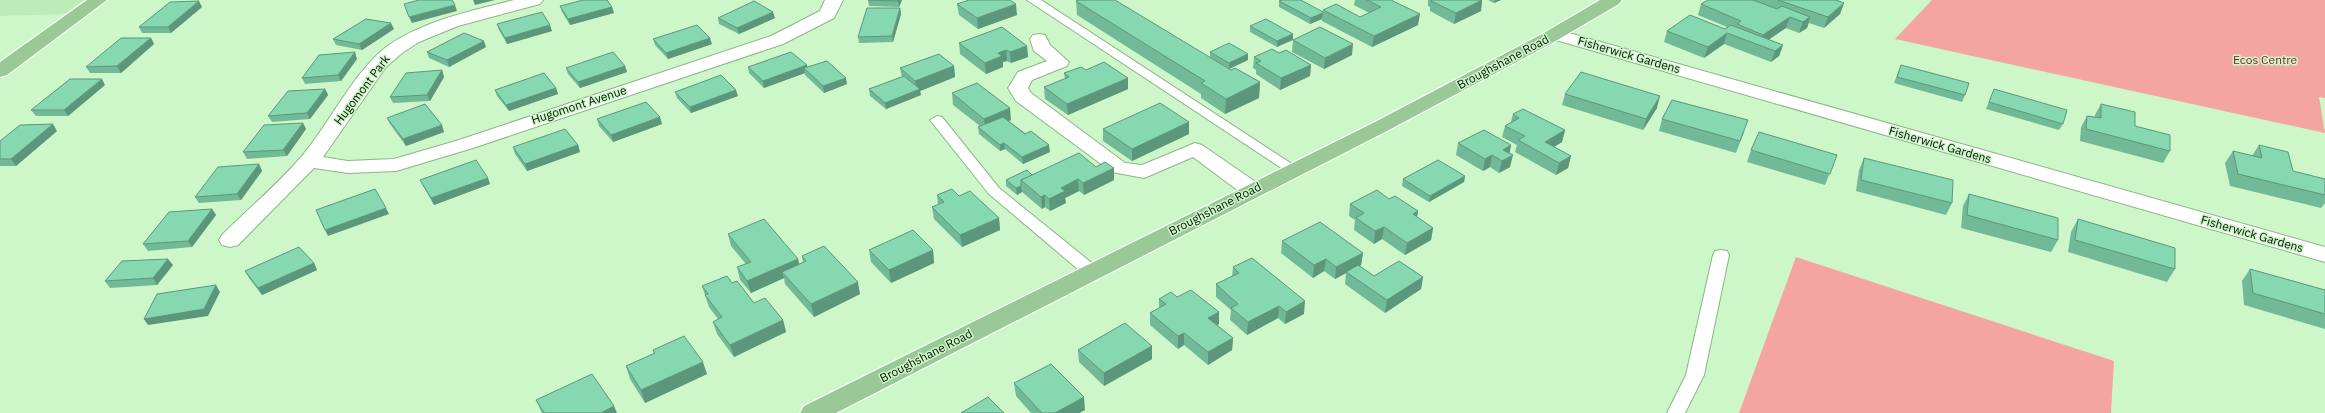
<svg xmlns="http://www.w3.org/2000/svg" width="2325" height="413" font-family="'IBM Plex Sans',sans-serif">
	<rect width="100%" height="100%" fill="#cef7c9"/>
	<polygon fill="#beecb8" points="0,0 84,0 65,14 0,16"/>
	<g fill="#f4a5a1">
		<polygon points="1932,0 2325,0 2325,98 2319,97 2325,133 1895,39"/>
		<polygon points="1796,257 2114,361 2111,413 1739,413"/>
	</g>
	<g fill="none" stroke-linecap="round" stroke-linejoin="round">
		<g stroke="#8db488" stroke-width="2">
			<g id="service">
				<polygon points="1027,0 1041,0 1301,170 1299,173 1289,173"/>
				<polygon points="937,116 942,117 999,188 1098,268 1100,272 1098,276 1086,276 989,194 930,120"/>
				<polygon points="1721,250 1727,251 1729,255 1704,375 1685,413 1667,413 1686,375 1713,255 1715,251"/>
			</g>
		</g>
		<g stroke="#8db488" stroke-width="2">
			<g id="minor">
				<path d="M514,0H543L540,4L458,26L419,42L402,53L386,67L323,157L348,161L394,159L459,140L771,36L820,11L825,0H843L834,18L783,44L473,148L396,171L348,173L314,168L238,245L230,247L222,245L219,240L222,235C248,209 278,184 302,156C329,124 356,68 389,45C426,20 471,11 514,0Z"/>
				<polygon points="1555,29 2325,247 2325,262 1549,38 1546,34 1549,30"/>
				<polygon points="1039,34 1045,35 1050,45 1069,62 1067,66 1032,80 1028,88 1031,93 1125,163 1142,165 1195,143 1202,145 1260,185 1263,190 1260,195 1252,197 1244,195 1193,157 1144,178 1112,172 1016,101 1008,88 1018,72 1047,61 1034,51 1030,39 1033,35"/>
			</g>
		</g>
		<g stroke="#fff" stroke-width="2">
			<g id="primary">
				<polygon points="87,0 107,0 7,75 0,77 0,62"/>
				<polygon points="1600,0 1622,0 1619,4 1554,42 1387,131 836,413 800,413 804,406 1373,123 1542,34"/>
			</g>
		</g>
		<use href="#service" fill="#fff" fill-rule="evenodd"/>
		<use href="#minor" fill="#fff" fill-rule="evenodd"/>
		<use href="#primary" fill="#9bc897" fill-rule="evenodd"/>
	</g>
	<g fill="#72ba97">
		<polygon points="868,0 902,0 899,7 869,6"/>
		<polygon points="1355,0 1391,0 1418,25 1372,47 1322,21 1322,19 1310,24 1279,7 1279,1 1323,12 1323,10 1360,17 1369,13 1354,5"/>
		<polygon points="1428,0 1482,0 1481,11 1454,24 1430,11 1430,7 1428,6"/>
		<polygon points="1488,0 1501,0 1494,3"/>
		<polygon points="1708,0 1839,0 1838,1 1844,3 1840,14 1824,28 1809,23 1807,28 1799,33 1786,28 1768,40 1783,45 1779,56 1771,62 1724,44 1704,58 1664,42 1667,31 1725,29 1727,27 1698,15 1701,4"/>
		<polygon points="1076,1 1210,57 1210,52 1248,54 1248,60 1229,69 1260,82 1259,98 1225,114 1201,98 1201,94 1077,15"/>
		<polygon points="957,4 1017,15 978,29 959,15"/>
		<polygon points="560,6 612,7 614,13 570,25 562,12"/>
		<polygon points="202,7 171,33 142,33 139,27"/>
		<polygon points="900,8 901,14 893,42 859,43 858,37"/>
		<polygon points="718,18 775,18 739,34 719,24"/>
		<polygon points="497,24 552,31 507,44 499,30"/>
		<polygon points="1250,26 1293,34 1277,47 1250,32"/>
		<polygon points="394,29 362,50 336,45 333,39"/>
		<polygon points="151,38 154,44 121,73 90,73 86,67"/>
		<polygon points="653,39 712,44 668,59 655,45"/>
		<polygon points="1293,40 1352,55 1324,69 1292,52"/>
		<polygon points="959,43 1027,46 1028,57 1011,63 1007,61 1003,62 1003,67 986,74 960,54"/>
		<polygon points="486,47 449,67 429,58 427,52"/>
		<polygon points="1279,53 1311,65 1310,76 1280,90 1256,74 1256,70 1253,68 1254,57"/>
		<polygon points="357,59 341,81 305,84 302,78"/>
		<polygon points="807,65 807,67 847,84 824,93 805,75 805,73 764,88 749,73 748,67"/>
		<polygon points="1901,65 1965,95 1962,102 1894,83"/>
		<polygon points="625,66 627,72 580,88 568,74 566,68"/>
		<polygon points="954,66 955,77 920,91 921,95 886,109 870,96 869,89 902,77 900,68"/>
		<polygon points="442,70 444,77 430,101 393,103 390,97"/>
		<polygon points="1086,70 1128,89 1068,115 1045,99 1044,87 1065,79 1064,73"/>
		<polygon points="105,85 68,116 36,116 31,110"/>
		<polygon points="556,88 558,94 509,111 497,96 495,90"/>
		<polygon points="325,89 328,95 310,119 272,122 268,116"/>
		<polygon points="1994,89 2063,124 2059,130 1986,109"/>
		<polygon points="675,92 738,96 691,113 677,98"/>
		<polygon points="952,93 1011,120 1009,121 1050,152 1023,164 1005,149 1000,151 979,134 978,127 980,126 953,105"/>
		<polygon points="1565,94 1657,108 1643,130 1562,105"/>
		<polygon points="2101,104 2135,126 2170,151 2163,163 2080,141 2081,127 2087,116 2095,117 2095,115"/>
		<polygon points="1513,114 1565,130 1562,142 1554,147 1571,156 1568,168 1556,175 1515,152 1517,145 1502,137 1505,126 1511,122"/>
		<polygon points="387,118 444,132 406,146 390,124"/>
		<polygon points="597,119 662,124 613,142 599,126"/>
		<polygon points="1662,119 1744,132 1736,153 1659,131"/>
		<polygon points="1189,122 1189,134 1132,161 1103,141 1103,129"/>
		<polygon points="303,123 306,129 287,156 247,159 243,152"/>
		<polygon points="57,131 16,166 0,166 0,141"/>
		<polygon points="1458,143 1511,145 1509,153 1510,167 1499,173 1490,167 1483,171 1456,155"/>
		<polygon points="578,145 580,152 527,171 515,154 513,147"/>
		<polygon points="2259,145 2293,171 2325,180 2325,203 2321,208 2230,186 2225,163 2233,151 2252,156"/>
		<polygon points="1751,150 1837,155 1825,185 1747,162"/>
		<polygon points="1864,158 1952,203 1946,215 1856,191 1859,170"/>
		<polygon points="259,164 262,171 241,200 199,203 195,197"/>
		<polygon points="1096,167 1114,168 1114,180 1084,195 1079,191 1065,198 1066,203 1050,211 1045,207 1042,209 1022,192 1017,195 1006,186 1006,180 1032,175"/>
		<polygon points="1465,176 1464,182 1429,202 1402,186 1403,179"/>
		<polygon points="420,180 490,184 434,205 423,186"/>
		<polygon points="1969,194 2058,240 2051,252 1961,228 1963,206"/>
		<polygon points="937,195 959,196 999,218 1000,230 962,247 934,219 932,207 938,205"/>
		<polygon points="1389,199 1418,211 1417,217 1433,228 1431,240 1405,255 1382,239 1374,244 1354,230 1355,220 1349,216 1350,204"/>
		<polygon points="212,209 216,215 192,247 148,251 143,244"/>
		<polygon points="2078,219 2175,269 2167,282 2068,252 2071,232"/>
		<polygon points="728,234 798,259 799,264 803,262 802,256 860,294 814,317 785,284 784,278 751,293 740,280 737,267 746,264 731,246"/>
		<polygon points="1282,241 1363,253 1361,265 1360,266 1374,276 1423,277 1421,289 1385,313 1345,284 1346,273 1335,279 1324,271 1313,278 1281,253"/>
		<polygon points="869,250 933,250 934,263 891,283 871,262"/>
		<polygon points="314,263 317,270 262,295 249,278 245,271"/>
		<polygon points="173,265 157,285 110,288 105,281"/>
		<polygon points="1233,267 1304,314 1285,324 1278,318 1247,335 1230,320 1231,310 1216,297 1216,284 1232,276"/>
		<polygon points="2250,269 2325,290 2325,329 2244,305 2242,281"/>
		<polygon points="732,283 754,303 783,320 786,332 734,357 717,334 713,322 718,319 709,307 702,286"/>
		<polygon points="1177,297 1219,312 1219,324 1217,325 1233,338 1232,350 1208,365 1184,345 1178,349 1150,325 1150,313 1159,308 1159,299"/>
		<polygon points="1152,346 1152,359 1104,386 1079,362 1078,350"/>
		<polygon points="653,350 707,374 645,403 630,379 626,366 654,354"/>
		<polygon points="1014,383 1085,410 1079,413 1031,413 1016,396"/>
		<polygon points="536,400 617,413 542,413"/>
	</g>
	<g fill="#5d977b">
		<polygon points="473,0 495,0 475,5"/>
		<polygon points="898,0 902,0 899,7 898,1"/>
		<polygon points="1482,0 1481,11 1454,24 1456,13"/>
		<polygon points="1495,0 1501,0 1494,3"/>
		<polygon points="199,1 202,7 171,33 168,27"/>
		<polygon points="1844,3 1840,14 1824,28 1828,17"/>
		<polygon points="1016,4 1017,15 978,29 977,18"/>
		<polygon points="455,5 457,11 412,23 409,17"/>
		<polygon points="612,7 614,13 570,25 568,19"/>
		<polygon points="900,8 901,14 893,42 892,36"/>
		<polygon points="773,12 775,18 739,34 737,28"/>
		<polygon points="1323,13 1322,19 1310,24 1311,18"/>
		<polygon points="1420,14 1418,25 1372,47 1374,36"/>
		<polygon points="1790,17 1786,28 1759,46 1763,35"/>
		<polygon points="1810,17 1807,28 1799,33 1803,22"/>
		<polygon points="391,23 394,29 362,50 359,44"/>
		<polygon points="550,25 552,31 507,44 505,38"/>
		<polygon points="1727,33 1724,44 1704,58 1708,47"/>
		<polygon points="1293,34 1293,40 1277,47 1277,41"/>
		<polygon points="151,38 154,44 121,73 117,66"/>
		<polygon points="710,38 712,44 668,59 666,53"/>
		<polygon points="484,41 486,47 449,67 447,60"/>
		<polygon points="1353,44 1352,55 1324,69 1325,58"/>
		<polygon points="1783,45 1779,56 1771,62 1775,51"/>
		<polygon points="1027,46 1028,57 1011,63 1010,52"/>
		<polygon points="1006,50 1007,61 1003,62 1003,67 986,74 985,63 998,53"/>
		<polygon points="355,52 357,59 341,81 338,75"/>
		<polygon points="1248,54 1248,60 1229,69 1229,63"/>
		<polygon points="807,65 808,72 804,68 805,73 764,88 763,81"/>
		<polygon points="1311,65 1310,76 1280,90 1281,78"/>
		<polygon points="625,66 627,72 580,88 578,82"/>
		<polygon points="954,66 955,77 920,91 921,95 886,109 885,103 917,90 915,81"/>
		<polygon points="442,70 444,77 430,101 427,95"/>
		<polygon points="846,78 847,84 824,93 823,86"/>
		<polygon points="1128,78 1128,89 1068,115 1067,104"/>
		<polygon points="102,79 105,85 68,116 64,110"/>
		<polygon points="1260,82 1259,98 1225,114 1226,99"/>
		<polygon points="556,88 558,94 509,111 506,105"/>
		<polygon points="325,89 328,95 310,119 307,113"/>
		<polygon points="736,90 738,96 691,113 690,107"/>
		<polygon points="1660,96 1657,108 1643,130 1646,119"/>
		<polygon points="1010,108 1011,120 986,131 984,119"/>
		<polygon points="660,117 662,124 613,142 611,135"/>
		<polygon points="1189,122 1189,134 1132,161 1132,149"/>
		<polygon points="303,123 306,129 287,156 283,150"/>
		<polygon points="53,124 57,131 16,166 11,159"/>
		<polygon points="442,125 444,132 406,146 403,139"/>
		<polygon points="1565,130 1562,142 1542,154 1545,142"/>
		<polygon points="1004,143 1005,149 1000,151 1000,145"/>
		<polygon points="578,145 580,152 527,171 525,164"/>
		<polygon points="1049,145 1050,152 1023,164 1022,157"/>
		<polygon points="1511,145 1509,157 1501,161 1503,150"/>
		<polygon points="1492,155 1490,167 1483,171 1485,159"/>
		<polygon points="1513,155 1510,167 1499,173 1502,161"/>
		<polygon points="1571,156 1568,168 1556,175 1559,163"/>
		<polygon points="259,164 262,171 241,200 237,194"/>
		<polygon points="1114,168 1114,180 1084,195 1083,183"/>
		<polygon points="1465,176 1464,182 1429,202 1430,196"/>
		<polygon points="488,178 490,184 434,205 431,198"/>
		<polygon points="1078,179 1079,191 1065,198 1066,203 1050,211 1049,199 1061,188"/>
		<polygon points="1021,186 1022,192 1017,195 1016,188"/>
		<polygon points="1045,195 1045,207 1042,209 1041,197"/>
		<polygon points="386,208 389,214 328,236 325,230"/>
		<polygon points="212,209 216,215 192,247 188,241"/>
		<polygon points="1418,211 1416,223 1413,214"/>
		<polygon points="999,218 1000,230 962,247 960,235"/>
		<polygon points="1384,227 1382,239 1374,244 1375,231"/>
		<polygon points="1433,228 1431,240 1405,255 1407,243"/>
		<polygon points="933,250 934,263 891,283 889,270"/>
		<polygon points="1363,253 1361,265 1347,273 1346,272 1346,273 1335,279 1336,267"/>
		<polygon points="168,259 173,265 157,285 153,278"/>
		<polygon points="798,259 801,271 782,272 784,278 751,293 747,281"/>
		<polygon points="1326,259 1324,271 1313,278 1314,265"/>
		<polygon points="314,263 317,270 262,295 258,288"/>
		<polygon points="1423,277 1421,289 1385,313 1387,300"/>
		<polygon points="858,282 860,294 814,317 811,304"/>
		<polygon points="216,285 220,292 208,316 148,325 144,319"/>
		<polygon points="1305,301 1304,314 1285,324 1286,312"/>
		<polygon points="1279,306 1278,318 1247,335 1248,322"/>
		<polygon points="1219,312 1219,324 1208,331 1208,318"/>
		<polygon points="783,320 786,332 734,357 730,345"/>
		<polygon points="1184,333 1184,345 1178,349 1178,336"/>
		<polygon points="1233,338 1232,350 1208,365 1208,352"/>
		<polygon points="1152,346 1152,359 1104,386 1104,373"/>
		<polygon points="703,362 707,374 645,403 641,390"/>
		<polygon points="1084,397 1085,410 1079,413 1055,413"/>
		<polygon points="614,406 617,413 601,413"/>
	</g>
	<g fill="#85d8b0" stroke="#5d977b">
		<polygon points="419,0 452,0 455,5 409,17 404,4"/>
		<polygon points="583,0 607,0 612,7 568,19 560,6"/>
		<polygon points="868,0 898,0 898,1"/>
		<polygon points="969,0 1010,0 1016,4 977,18 957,4"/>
		<polygon points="1079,0 1115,0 1231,70 1235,68 1260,82 1226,99 1201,83 1205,81 1076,1"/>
		<polygon points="1282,0 1301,0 1323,12 1323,13 1311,18 1279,1"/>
		<polygon points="1367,0 1391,0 1420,14 1374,36 1323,10 1336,4 1360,17 1381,7"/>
		<polygon points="1432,0 1482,0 1456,13 1431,1"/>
		<polygon points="1708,0 1753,0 1777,9 1782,6 1810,17 1803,22 1790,17 1763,35 1737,24 1741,21 1701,4"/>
		<polygon points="1778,0 1836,0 1844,3 1828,17"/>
		<polygon points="199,1 168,27 139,27 170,2"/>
		<polygon points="754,1 773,12 737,28 718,18"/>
		<polygon points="867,8 900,8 892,36 858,37"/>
		<polygon points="542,12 550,25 505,38 497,24"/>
		<polygon points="1690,15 1725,29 1731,25 1783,45 1775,51 1727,33 1708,47 1667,31"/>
		<polygon points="366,19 391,23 359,44 333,39"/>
		<polygon points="1266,19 1293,34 1277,41 1250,26"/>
		<polygon points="697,25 710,38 666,53 653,39"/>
		<polygon points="1002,27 1027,46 1010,52 1006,50 998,53 1002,56 985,63 959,43"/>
		<polygon points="1320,27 1353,44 1325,58 1293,40"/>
		<polygon points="464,33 484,41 447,60 427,52"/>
		<polygon points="121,38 151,38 117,66 86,67"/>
		<polygon points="1229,43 1248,54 1229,63 1210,52"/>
		<polygon points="1272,49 1279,53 1286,50 1311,65 1281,78 1256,63 1261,61 1254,57"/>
		<polygon points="355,52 338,75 302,78 319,55"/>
		<polygon points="613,52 625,66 578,82 566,68"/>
		<polygon points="791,52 807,65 763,81 748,67"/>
		<polygon points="939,54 954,66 915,81 900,68"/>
		<polygon points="827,61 846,78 823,86 804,68"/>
		<polygon points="1104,62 1128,78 1067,104 1044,87 1069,77 1064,73 1081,67 1086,70"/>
		<polygon points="1901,65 1969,83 1965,95 1897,77"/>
		<polygon points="442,70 427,95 390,97 406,73"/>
		<polygon points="1581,72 1660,96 1646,119 1565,94"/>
		<polygon points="544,73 556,88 506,105 495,90"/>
		<polygon points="721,75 736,90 690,107 675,92"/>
		<polygon points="904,76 920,89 885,103 869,89"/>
		<polygon points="70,79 102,79 64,110 31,110"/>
		<polygon points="977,83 1010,108 984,119 952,93"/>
		<polygon points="325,89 307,113 268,116 288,91"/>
		<polygon points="1994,89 2067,110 2063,124 1989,102"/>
		<polygon points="1672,100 1748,120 1740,141 1662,119"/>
		<polygon points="646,102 660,117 611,135 597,119"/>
		<polygon points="1160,103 1189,122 1132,149 1103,129"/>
		<polygon points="425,104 442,125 403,139 387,118"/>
		<polygon points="2101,104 2135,112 2135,126 2170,135 2170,151 2086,129 2087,116 2101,118"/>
		<polygon points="1523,109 1565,130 1545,142 1571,156 1559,163 1518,140 1525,136 1505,126 1519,118 1513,114"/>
		<polygon points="1003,117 1025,134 1031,131 1049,145 1022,157 1004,143 1000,145 978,127"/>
		<polygon points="303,123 283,150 243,152 264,125"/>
		<polygon points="53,124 11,159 0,159 0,141 20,125"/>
		<polygon points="565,129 578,145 525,164 513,147"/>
		<polygon points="1484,130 1511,145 1503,150 1513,155 1502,161 1492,155 1485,159 1458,143"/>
		<polygon points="1759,132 1837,155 1830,174 1751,150"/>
		<polygon points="2259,145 2288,152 2293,171 2325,179 2325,195 2238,174 2233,151 2262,158"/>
		<polygon points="1079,153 1096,167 1105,162 1114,168 1083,183 1078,179 1061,188 1065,191 1049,199 1045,195 1041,197 1021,180"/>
		<polygon points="1864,158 1953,180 1952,203 1861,180"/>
		<polygon points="476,160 488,178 431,198 420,180"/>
		<polygon points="1438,160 1465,176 1430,196 1403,179"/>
		<polygon points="259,164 237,194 195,197 218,167"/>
		<polygon points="1027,170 1032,175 1021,180 1021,186 1016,188 1006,180"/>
		<polygon points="375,189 386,208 325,230 316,210"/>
		<polygon points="952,189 959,196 970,191 999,218 960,235 932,207 944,202 937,195"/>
		<polygon points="1377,190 1389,199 1395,196 1418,211 1413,214 1433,228 1407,243 1384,227 1375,231 1356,218 1364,213 1350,204"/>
		<polygon points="1969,194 2058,218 2058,240 1967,215"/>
		<polygon points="212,209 188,241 143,244 169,212"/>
		<polygon points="764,219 798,259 747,281 737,267 751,262 728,234"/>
		<polygon points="2078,219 2175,248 2175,269 2075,240"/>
		<polygon points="1320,222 1363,253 1336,267 1326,259 1314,265 1282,241"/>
		<polygon points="913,230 933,250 889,270 869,250"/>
		<polygon points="824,246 858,282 811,304 782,272 806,261 802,256"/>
		<polygon points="299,247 314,263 258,288 245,271"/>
		<polygon points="1252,258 1305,301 1286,312 1279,306 1248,322 1231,308 1238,304 1216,284 1239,273 1233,267"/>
		<polygon points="168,259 153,278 105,281 122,261"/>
		<polygon points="1399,261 1423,277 1387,300 1346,272 1358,265 1374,276"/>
		<polygon points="2250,269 2325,290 2325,314 2253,293"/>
		<polygon points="727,276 732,283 737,281 754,303 765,298 783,320 730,345 713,322 722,317 705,295 708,294 702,286"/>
		<polygon points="216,285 204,309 144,319 157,294"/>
		<polygon points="1191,290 1219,312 1208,318 1233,338 1208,352 1184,333 1178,336 1150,313 1166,304 1159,299 1171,292 1177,297"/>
		<polygon points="1125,323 1152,346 1104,373 1078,350"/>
		<polygon points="684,336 703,362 641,390 626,366 655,353 653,350"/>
		<polygon points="1051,364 1084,397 1055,413 1042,413 1014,383"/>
		<polygon points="592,374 614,406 601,413 544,413 536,400"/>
		<polygon points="988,397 1004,413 961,413"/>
	</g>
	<g text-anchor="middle" stroke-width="3" stroke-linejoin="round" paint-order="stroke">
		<g font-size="12" fill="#061405" stroke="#cef7c9">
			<text transform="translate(1629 55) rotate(16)" y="4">Fisherwick Gardens</text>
			<text transform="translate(1503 62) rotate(-28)" y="4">Broughshane Road</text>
			<text transform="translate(362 90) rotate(-53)" y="4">Hugomont Park</text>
			<text transform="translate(579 105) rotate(-18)" y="4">Hugomont Avenue</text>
			<text transform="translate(1940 145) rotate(16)" y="4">Fisherwick Gardens</text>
			<text transform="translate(1215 209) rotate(-27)" y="4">Broughshane Road</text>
			<text transform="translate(2252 234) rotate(16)" y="4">Fisherwick Gardens</text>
			<text transform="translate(926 356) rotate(-27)" y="4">Broughshane Road</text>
		</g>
		<g font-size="12" fill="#7f2025" stroke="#cef7c9">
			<text x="2265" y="64">Ecos Centre</text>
		</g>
	</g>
</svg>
